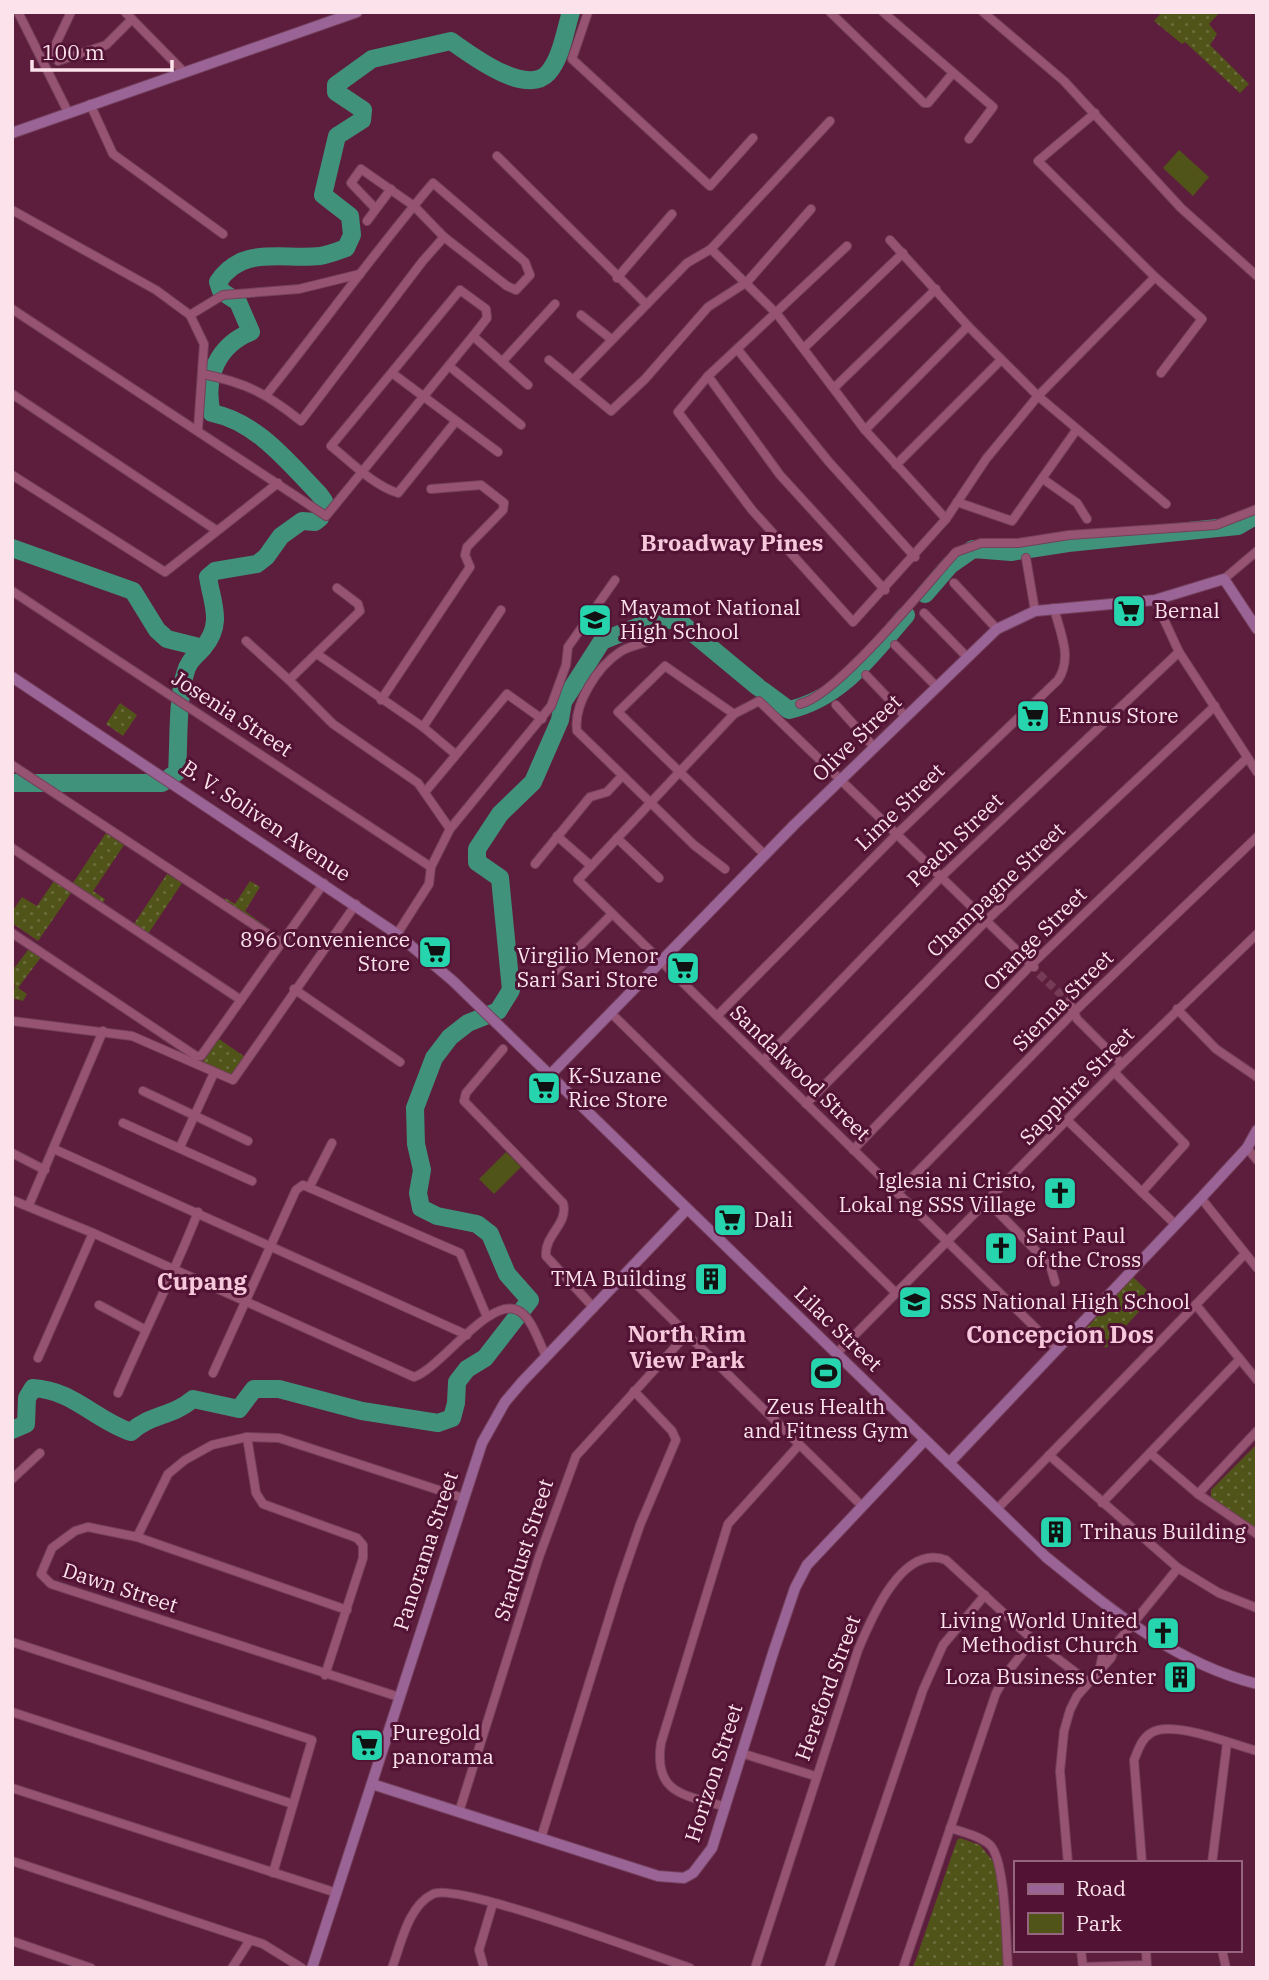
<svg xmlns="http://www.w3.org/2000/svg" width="1269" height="1980" font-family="'IBM Plex Serif',serif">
	<defs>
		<pattern id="green-dots" width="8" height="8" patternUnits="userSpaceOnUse" patternTransform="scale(1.75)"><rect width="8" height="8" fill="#515419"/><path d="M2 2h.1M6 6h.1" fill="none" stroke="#6b6c3b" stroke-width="1.8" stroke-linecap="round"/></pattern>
	</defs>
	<rect width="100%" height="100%" fill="#5d1e3d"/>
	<g fill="url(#green-dots)">
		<polygon points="1162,12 1220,12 1209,24 1217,34 1210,45 1249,84 1240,93 1185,42 1182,44 1154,21"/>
		<polygon points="120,703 137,715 123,736 106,724"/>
		<polygon points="106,833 124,845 93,891 105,899 103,903 73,883"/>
		<polygon points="167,874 182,883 148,934 134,924"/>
		<polygon points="54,881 71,893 38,941 12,923 12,912 22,897 37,906"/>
		<polygon points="250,881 260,887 245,911 280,937 224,901 225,898 235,904"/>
		<polygon points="28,950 41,957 18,988 27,994 23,1001 12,998 15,987 12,971"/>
		<polygon points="219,1039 245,1057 230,1077 202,1063"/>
		<polygon points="1133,1277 1153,1296 1106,1348 1085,1330"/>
		<polygon points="1257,1444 1257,1530 1211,1498 1211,1490"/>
		<polygon points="960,1838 980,1845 996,1865 1005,1968 913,1968 957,1840"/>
	</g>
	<g fill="#515419">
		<polygon points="1179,150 1209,177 1193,196 1163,168"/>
		<polygon points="506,1152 521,1167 494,1194 479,1179"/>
	</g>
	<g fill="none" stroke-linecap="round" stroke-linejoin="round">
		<g stroke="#40927b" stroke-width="18">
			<polyline points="12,548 133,591 157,630 167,639 203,648"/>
			<polyline points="925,594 950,565 973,549 1011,552 1068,543 1238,526 1257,515"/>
			<path d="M762,690L789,710C842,698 872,654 906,615"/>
			<path d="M12,783H162L177,772C179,742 177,702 185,674C188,661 195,657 203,648C224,624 212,603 208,577L215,571L257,564L266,557L281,536L302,521L315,522L320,518L324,501L319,494C288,462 257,422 212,413C203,378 218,345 251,332L238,302L221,291L218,282C242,245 282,260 320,256C328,255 338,251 346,248L352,235L350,216L323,195L337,136L362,120L363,110L336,92V85L372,59L451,41C471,55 526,97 548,73C561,59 565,31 571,12"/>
			<path d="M12,1430L26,1424L27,1398L33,1388C73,1390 95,1420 131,1432C150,1414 172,1417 193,1399L239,1409L254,1389H279L362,1411L438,1423L452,1418L456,1403L457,1382L467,1369L485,1358L530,1300L507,1274L490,1234L477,1224L437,1216L421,1208L418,1193L422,1170L416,1144L415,1108L434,1058L450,1037L468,1023L498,1011L511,990L500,878L477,862V849L500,814L533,782L560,720L563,702L602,641L649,622L676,619L758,687"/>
		</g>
		<polyline stroke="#753b57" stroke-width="8" stroke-dasharray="8 4" stroke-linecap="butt" points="1039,974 1069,1002"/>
		<g stroke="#74405c" stroke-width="10">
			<g id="street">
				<polyline points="18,12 68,112"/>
				<polyline points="71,12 52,52 58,61 106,45 132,19"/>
				<polyline points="125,12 183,71"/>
				<polyline points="588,12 572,59 710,186 753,138"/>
				<polyline points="830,12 924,103 928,103 953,73"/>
				<polyline points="883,12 993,107 969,139"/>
				<polyline points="983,12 1064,81 1181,208 1257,276"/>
				<polyline points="90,104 113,154 223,234"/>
				<polyline points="1095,113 1038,161 1155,277 1202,319 1161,373"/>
				<polyline points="497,156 645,303"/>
				<polyline points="12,210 156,290 190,315 204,344 198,429"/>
				<polyline points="367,221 391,189"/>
				<polyline points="890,240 968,326 1038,396 1166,504"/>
				<polyline points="847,246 708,376 678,412 752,510 853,622 946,519 986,459 1038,396 1155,277"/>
				<polyline points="711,249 777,314 865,430 946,519"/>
				<polyline points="617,278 672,214"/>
				<path d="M12,309L326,516L473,336L487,318L486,309L460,290L331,446C350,461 374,486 398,493L456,421"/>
				<polyline points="190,315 223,295 299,289 360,274"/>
				<polyline points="581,315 611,339"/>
				<polyline points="473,336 528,385"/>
				<polyline points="805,347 903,253"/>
				<polyline points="738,350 829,462 915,557"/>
				<polyline points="549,360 611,411 645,379 708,307 747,282 811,209"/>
				<polyline points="502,362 555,304"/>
				<polyline points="449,366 521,425"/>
				<polyline points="392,373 498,452"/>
				<path d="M203,374C247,383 267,394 301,421L422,262L444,237"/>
				<polyline points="708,376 780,475 885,590"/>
				<polyline points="574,379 687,263 711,249 830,121"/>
				<polyline points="835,387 936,289"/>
				<polyline points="12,394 216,530"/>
				<path d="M267,394C323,324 375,251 433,183L525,262L530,275L516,290L507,286L444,237L414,206L361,169L351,183L374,207"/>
				<polyline points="865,430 968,326"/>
				<polyline points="896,465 1001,360"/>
				<polyline points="12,475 165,572 278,483"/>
				<polyline points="1043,479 1077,503 1087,519"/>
				<polyline points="957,502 1012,521 1077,429"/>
				<polyline points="1026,558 1035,611"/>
				<polyline points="1224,579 1257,551"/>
				<polyline points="954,583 997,629"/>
				<polyline points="337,588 358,604 360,611 289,680 333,724 418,783 450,829"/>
				<polyline points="12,591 431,867"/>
				<polyline points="1155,600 1179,652 1257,772"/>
				<polyline points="924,613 968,658"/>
				<polyline points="246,641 289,680"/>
				<path d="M646,642C638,645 627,647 620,652C598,666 573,704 577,731L694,845L725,869"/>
				<polyline points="895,645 937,687"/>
				<polyline points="317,654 423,727 454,753"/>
				<polyline points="866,675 906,717"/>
				<polyline points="381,700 470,567 465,555 467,547 503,510 504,503 481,485 431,489"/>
				<path d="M800,704C837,696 926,585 956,552L981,543H1018L1069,535L1216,525L1257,509"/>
				<polyline points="836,705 874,747"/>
				<polyline points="734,714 665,666 618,712 765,855"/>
				<polyline points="423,727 501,610"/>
				<polyline points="12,765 280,942"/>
				<polyline points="425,792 507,694 542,719"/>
				<polyline points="557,836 590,865"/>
				<polyline points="617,838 659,878"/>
				<polyline points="12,848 241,1000"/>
				<polyline points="535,864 590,797 607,792 622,776"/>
				<polyline points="12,933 196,1056 201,1056 324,883"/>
				<polyline points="397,934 429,884 431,867 450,829 551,706 566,665 568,647 615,580"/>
				<polyline points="1034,967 759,701 734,714 578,880 1057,1349"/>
				<polyline points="555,971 612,914"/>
				<polyline points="294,989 400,1062"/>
				<polyline points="1069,1002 1077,1019 1122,1064"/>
				<polyline points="1177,1009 1216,1049 1257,1077"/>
				<polyline points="611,1013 896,1293"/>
				<path d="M717,1016L897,834L1058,680C1073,657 1060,633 1054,608"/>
				<polyline points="12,1021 132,1036 233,1080 356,904"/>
				<path d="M503,1049L466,1093L464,1101L563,1203C569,1224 544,1235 546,1256L594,1308"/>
				<polyline points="763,1061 942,876 1179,652"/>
				<polyline points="1114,1072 1185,1144 1142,1192"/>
				<polyline points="143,1091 248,1141"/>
				<polyline points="806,1104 988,919 1215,706"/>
				<polyline points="1068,1121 1176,1225"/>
				<polyline points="123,1123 252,1181"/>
				<polyline points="180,1147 214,1073"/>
				<polyline points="1247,1148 1257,1160"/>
				<polyline points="54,1149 467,1335"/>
				<polyline points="853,1150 1032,964 1247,758"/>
				<polyline points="12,1153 45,1170"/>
				<polyline points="310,1186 332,1143"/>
				<polyline points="897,1193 1074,1012 1257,837"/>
				<polyline points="1201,1198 1257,1268"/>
				<path d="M12,1200L93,1233L414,1377C440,1369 489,1297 517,1310C531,1315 539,1343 546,1356"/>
				<polyline points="988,1202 1050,1265 1055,1282"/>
				<polyline points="29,1205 103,1031"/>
				<polyline points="626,1274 861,1505"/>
				<polyline points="99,1305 144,1329"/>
				<polyline points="1196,1305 1257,1380"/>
				<polyline points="836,1354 1122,1064 1257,934"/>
				<polyline points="38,1358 93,1233"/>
				<polyline points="213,1373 296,1190 303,1185 460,1253 487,1317"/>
				<path d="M118,1393C144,1332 174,1274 198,1212"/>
				<polyline points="247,1437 256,1493 263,1504 357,1538 363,1545 363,1558 325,1675"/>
				<polyline points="1150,1453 1198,1494 1257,1534"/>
				<polyline points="1049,1455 1178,1568 1219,1593 1257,1608"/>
				<polyline points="12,1479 40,1453"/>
				<polyline points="1198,1494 1257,1431"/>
				<polyline points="1102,1503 1240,1359"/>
				<polyline points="997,1509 1245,1254"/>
				<polyline points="137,1537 168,1474 185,1460 212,1445 247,1437 279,1438 463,1498"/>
				<polyline points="347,1610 137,1537 88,1527 75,1531 52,1548 41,1574 51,1584 399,1697"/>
				<polyline points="12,1642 312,1740 273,1873"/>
				<polyline points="1100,1667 1103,1653 1117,1643"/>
				<polyline points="12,1712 293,1804"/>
				<polyline points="741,1753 815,1776"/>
				<polyline points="12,1788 337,1893"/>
				<path d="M726,1807C686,1795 653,1795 661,1743L728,1524L799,1445"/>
				<polyline points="459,1812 539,1557 576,1456 686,1335"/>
				<path d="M950,1828C963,1832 980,1836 990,1845C1006,1861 1006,1943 1008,1968"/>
				<polyline points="541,1838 620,1583 640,1525 676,1440 672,1431 634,1391"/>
				<polyline points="12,1861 263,1944 302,1968"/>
				<polyline points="1068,1863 1060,1771 1064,1731 1070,1710 1077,1696 1111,1658 1117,1643 1178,1568"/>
				<path d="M1142,1863L1134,1760C1138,1751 1141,1739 1151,1733C1171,1719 1234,1745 1257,1751"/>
				<polyline points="1212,1863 1227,1743"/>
				<polyline points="12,1941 91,1968"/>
				<polyline points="1081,1950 1083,1968"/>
				<polyline points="1146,1950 1147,1968"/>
				<polyline points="1222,1950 1226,1968"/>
				<polyline points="1083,1967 1146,1965"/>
				<polyline points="232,1968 250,1940"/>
				<path d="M392,1968C401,1944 408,1906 433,1894C458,1882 651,1955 690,1968"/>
				<polyline points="484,1968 479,1950 493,1903"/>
				<path d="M755,1968L858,1650C871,1619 902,1543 946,1560L1033,1640L1088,1682"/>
				<polyline points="829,1968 923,1690 943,1645 985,1595"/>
				<polyline points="903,1968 996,1693 1010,1669 1033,1640"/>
			</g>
		</g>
		<g stroke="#74405c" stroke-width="12">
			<g id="secondary">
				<polyline points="12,133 357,12"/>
				<path d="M12,677L397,934L453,981L1046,1557C1110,1609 1174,1663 1257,1684"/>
				<polyline points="550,1075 794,825 997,629 1035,611 1155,600 1224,579 1257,629"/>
				<polyline points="949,1463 1201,1198 1247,1148 1257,1130"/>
				<polyline points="372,1784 658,1876 684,1878 693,1873 712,1848 774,1650 795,1588 807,1565 925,1440"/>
				<polyline points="312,1968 482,1443 505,1402 522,1382 687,1209"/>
			</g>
		</g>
		<use href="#street" stroke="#975372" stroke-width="8"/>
		<use href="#secondary" stroke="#9a6497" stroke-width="10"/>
	</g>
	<defs>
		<g id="supermarket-square" transform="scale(1.75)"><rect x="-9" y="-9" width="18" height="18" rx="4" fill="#26d5ae" stroke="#511233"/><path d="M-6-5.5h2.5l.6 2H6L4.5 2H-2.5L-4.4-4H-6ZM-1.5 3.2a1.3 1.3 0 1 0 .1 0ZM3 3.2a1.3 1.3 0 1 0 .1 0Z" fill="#111"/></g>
		<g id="school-square" transform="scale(1.75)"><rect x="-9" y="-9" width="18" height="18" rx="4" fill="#26d5ae" stroke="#511233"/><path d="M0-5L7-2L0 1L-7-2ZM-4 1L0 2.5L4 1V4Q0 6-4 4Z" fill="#111"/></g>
		<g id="church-square" transform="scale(1.75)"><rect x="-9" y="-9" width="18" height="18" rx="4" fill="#26d5ae" stroke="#511233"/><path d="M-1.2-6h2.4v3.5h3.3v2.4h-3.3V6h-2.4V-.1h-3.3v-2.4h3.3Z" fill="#111"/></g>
		<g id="building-square" transform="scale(1.75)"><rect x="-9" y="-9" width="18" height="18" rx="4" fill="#26d5ae" stroke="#511233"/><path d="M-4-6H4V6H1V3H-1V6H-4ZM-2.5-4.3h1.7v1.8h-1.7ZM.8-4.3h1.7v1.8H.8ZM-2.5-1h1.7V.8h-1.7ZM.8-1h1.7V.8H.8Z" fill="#111"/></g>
		<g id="stadium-square" transform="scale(1.75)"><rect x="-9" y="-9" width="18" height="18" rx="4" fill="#26d5ae" stroke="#511233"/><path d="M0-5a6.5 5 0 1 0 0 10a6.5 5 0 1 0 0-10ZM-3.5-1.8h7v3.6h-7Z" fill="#111"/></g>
	</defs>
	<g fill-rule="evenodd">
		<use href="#supermarket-square" x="1129" y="611"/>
		<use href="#school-square" x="595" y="620"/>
		<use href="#supermarket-square" x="1033" y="716"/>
		<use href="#supermarket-square" x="435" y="952"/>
		<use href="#supermarket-square" x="683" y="968"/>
		<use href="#supermarket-square" x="544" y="1088"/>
		<use href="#church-square" x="1060" y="1193"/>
		<use href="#supermarket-square" x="730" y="1220"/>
		<use href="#church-square" x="1001" y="1248"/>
		<use href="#building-square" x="711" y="1279"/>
		<use href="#school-square" x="915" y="1302"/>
		<use href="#stadium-square" x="826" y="1373"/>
		<use href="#building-square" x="1056" y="1532"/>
		<use href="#church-square" x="1163" y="1633"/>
		<use href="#building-square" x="1180" y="1677"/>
		<use href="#supermarket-square" x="367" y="1745"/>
	</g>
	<g text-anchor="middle" stroke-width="6" stroke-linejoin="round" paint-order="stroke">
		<g font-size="21" fill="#fbe2eb" stroke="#511233" text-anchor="start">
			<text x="620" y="615">Mayamot National<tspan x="620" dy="24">High School</tspan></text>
			<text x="1154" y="618">Bernal</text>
			<text x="1058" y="723">Ennus Store</text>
			<text x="410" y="947" text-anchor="end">896 Convenience<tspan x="410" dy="24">Store</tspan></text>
			<text x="658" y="963" text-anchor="end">Virgilio Menor<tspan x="658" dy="24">Sari Sari Store</tspan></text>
			<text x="568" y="1083">K-Suzane<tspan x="568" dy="24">Rice Store</tspan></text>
			<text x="1036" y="1188" text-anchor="end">Iglesia ni Cristo,<tspan x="1036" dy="24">Lokal ng SSS Village</tspan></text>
			<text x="754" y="1227">Dali</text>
			<text x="1026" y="1243">Saint Paul<tspan x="1026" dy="24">of the Cross</tspan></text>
			<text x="686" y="1286" text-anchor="end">TMA Building</text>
			<text x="940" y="1309">SSS National High School</text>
			<text x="826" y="1414" text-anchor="middle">Zeus Health<tspan x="826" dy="24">and Fitness Gym</tspan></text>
			<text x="1080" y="1539">Trihaus Building</text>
			<text x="1138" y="1628" text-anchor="end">Living World United<tspan x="1138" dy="24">Methodist Church</tspan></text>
			<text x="1156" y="1684" text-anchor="end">Loza Business Center</text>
			<text x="392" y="1740">Puregold<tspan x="392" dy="24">panorama</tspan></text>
		</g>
		<g font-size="21" fill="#fbe2eb" stroke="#511233">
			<text transform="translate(232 714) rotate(33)" y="7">Josenia Street</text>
			<text transform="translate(857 738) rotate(-44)" y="7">Olive Street</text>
			<text transform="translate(900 807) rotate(-44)" y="7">Lime Street</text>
			<text transform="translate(266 821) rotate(34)" y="7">B. V. Soliven Avenue</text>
			<text transform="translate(955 840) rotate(-44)" y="7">Peach Street</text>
			<text transform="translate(996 890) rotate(-44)" y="7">Champagne Street</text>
			<text transform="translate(1035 939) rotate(-45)" y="7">Orange Street</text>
			<text transform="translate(1063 1001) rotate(-45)" y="7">Sienna Street</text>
			<text transform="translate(800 1073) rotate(44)" y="7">Sandalwood Street</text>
			<text transform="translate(1077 1086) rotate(-46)" y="7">Sapphire Street</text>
			<text transform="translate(838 1329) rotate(44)" y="7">Lilac Street</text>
			<text transform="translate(524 1550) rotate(-72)" y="7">Stardust Street</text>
			<text transform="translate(426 1551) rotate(-72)" y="7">Panorama Street</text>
			<text transform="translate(120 1588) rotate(18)" y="7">Dawn Street</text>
			<text transform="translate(828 1688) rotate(-70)" y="7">Hereford Street</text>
			<text transform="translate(714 1773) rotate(-72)" y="7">Horizon Street</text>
		</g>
		<g font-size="23" font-weight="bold" fill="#f7c8db" stroke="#511233">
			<text x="732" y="551">Broadway Pines</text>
			<text x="687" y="1342">North Rim<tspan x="687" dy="26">View Park</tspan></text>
		</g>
		<g font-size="24" font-weight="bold" fill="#f7c8db" stroke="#511233">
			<text x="202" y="1290">Cupang</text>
			<text x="1060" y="1343">Concepcion Dos</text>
		</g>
	</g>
	<rect width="1269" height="1980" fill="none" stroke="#fbe2eb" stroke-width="28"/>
	<rect x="1014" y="1861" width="228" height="91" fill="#511233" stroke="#95657d" stroke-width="2"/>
	<rect x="1028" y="1884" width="35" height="10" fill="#9a6497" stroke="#95657d" stroke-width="2"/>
	<text x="1076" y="1896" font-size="21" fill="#fbe2eb">Road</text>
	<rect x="1028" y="1913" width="35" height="21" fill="#515419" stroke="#95657d" stroke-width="2"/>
	<text x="1076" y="1931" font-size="21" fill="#fbe2eb">Park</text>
	<path d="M32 60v10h140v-10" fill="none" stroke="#fbe2eb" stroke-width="3.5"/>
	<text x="42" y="60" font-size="21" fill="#fbe2eb" stroke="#511233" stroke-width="5" paint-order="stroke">100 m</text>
</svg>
